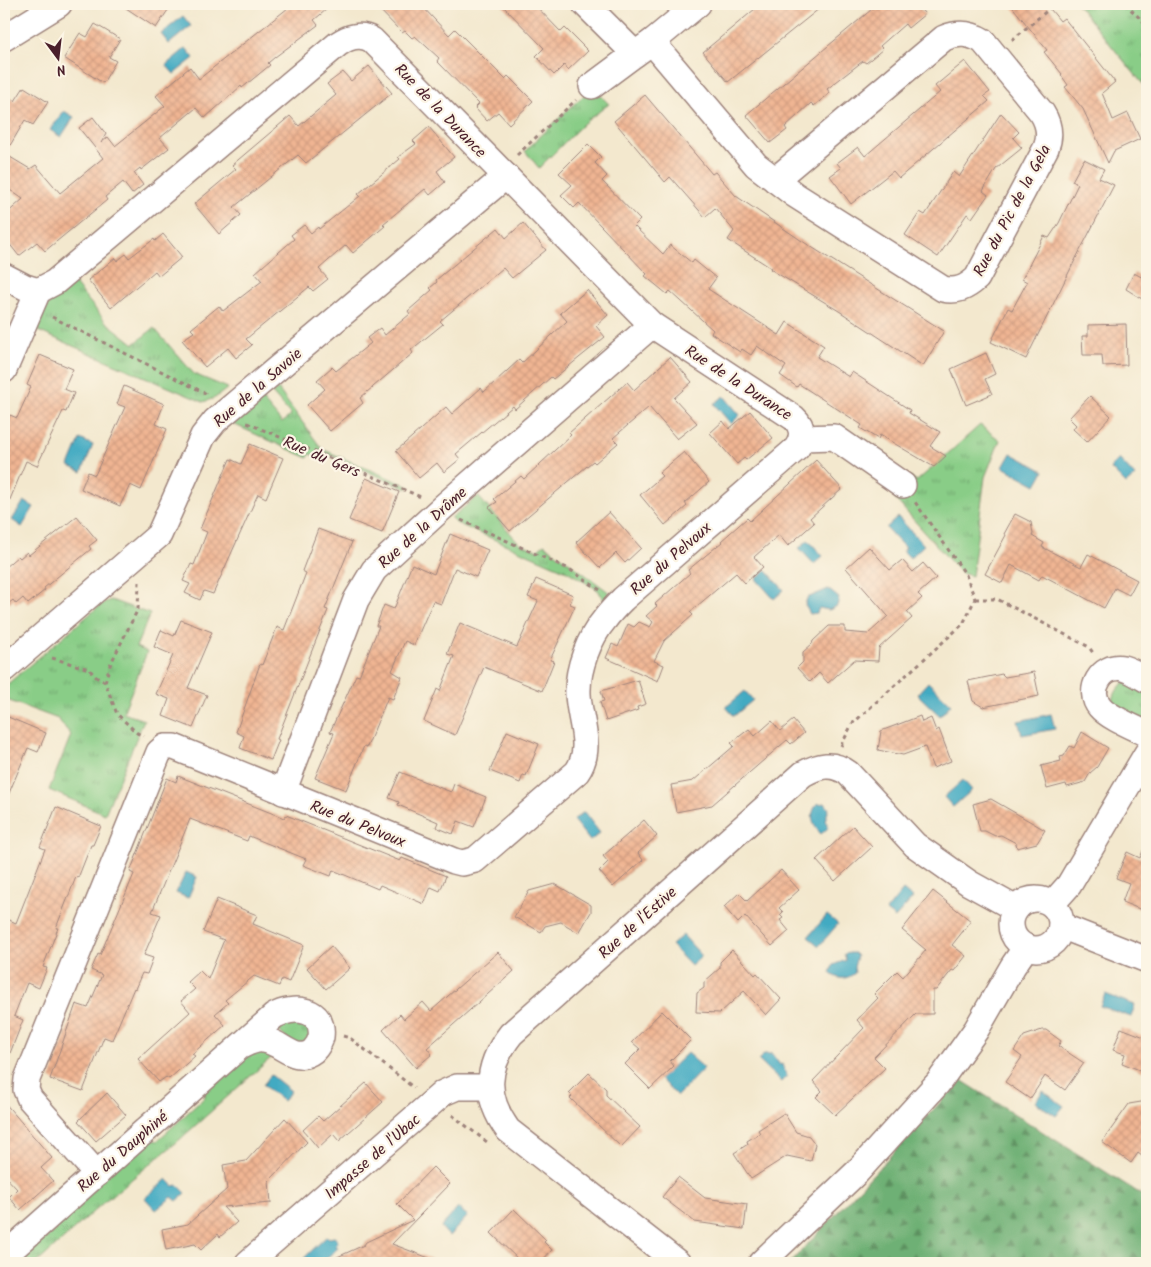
<svg xmlns="http://www.w3.org/2000/svg" width="1151" height="1267" font-family="Kalam,sans-serif">
	<defs>
		<pattern id="grass-tufts" width="24" height="20" patternUnits="userSpaceOnUse" patternTransform="scale(1.25)"><rect width="24" height="20" fill="#89cd87"/><path d="M3 7l-1-3M5 7V3M7 7l1-3M15 17l-1-3M17 17v-4M19 17l1-3" fill="none" stroke="#72a66f"/></pattern>
		<pattern id="forest-firs" width="22" height="20" patternUnits="userSpaceOnUse" patternTransform="scale(1.25)"><rect width="22" height="20" fill="#6eb074"/><path d="M5 1l3.5 6h-7zM16 11l3.5 6h-7z" fill="#5c8f5f"/></pattern>
		<pattern id="building-cross-hatch" width="8" height="8" patternUnits="userSpaceOnUse" patternTransform="scale(1.25)"><rect width="8" height="8" fill="#f0b593"/><path d="M0 0l8 8M0 8l8-8" fill="none" stroke="#cf9b7f"/></pattern>
	</defs>
	<rect width="100%" height="100%" fill="#fcf5e5"/>
	<filter id="ink" filterUnits="userSpaceOnUse"><feTurbulence type="fractalNoise" baseFrequency=".02" numOctaves="2"/><feDisplacementMap in="SourceGraphic" scale="10" xChannelSelector="R" yChannelSelector="G"/><feConvolveMatrix kernelMatrix="1 2 1 2 8 2 1 2 1" color-interpolation-filters="sRGB"/></filter>
	<filter id="wash" filterUnits="userSpaceOnUse"><feTurbulence type="fractalNoise" baseFrequency=".0096" numOctaves="4" result="noise"/><feDisplacementMap in="SourceGraphic" scale="20" xChannelSelector="R" yChannelSelector="G"/><feGaussianBlur stdDeviation="1.12" result="paint"/><feColorMatrix in="noise" values="0 0 0 0 0 0 0 0 0 0 0 0 0 0 0 0 0 1.4 0 .05"/><feComposite in="paint" operator="in"/></filter>
	<g filter="url(#wash)">
		<rect width="100%" height="100%" fill="#f3e8ce"/>
		<g fill="url(#grass-tufts)" stroke="#6a7659">
			<polygon points="1077,4 1147,4 1147,89"/>
			<polygon points="593,88 609,104 584,123 539,168 525,151 576,102"/>
			<polygon points="71,279 106,322 134,344 154,328 194,374 228,388 215,398 203,402 31,328 59,291"/>
			<polygon points="278,389 322,449 408,486 407,489 321,451 318,457 310,454 308,458 233,424 262,399 282,423 291,415 272,393"/>
			<polygon points="980,425 1000,440 985,477 972,576 961,573 895,499 910,477 917,481"/>
			<polygon points="478,496 519,543 537,550 544,544 610,593 604,600 598,590 567,571 456,523 451,518"/>
			<polygon points="111,600 150,614 136,647 147,652 123,713 144,720 105,814 49,790 71,735 58,719 4,699 4,687 98,607 105,602"/>
			<path d="M1131,679L1147,688V725L1112,706C1114,692 1118,685 1131,679Z"/>
			<path d="M309,1021L312,1041L298,1046C290,1040 277,1035 278,1024Z"/>
			<polygon points="246,1051 267,1053 273,1056 177,1142 105,1201 37,1263 17,1263 59,1227 57,1219 149,1138 157,1141 205,1097 204,1090"/>
		</g>
		<polygon fill="url(#forest-firs)" stroke="#5c6850" points="961,1080 1147,1198 1147,1263 790,1263"/>
		<g fill="#43aac2" stroke="#466476">
			<polygon points="183,16 191,26 169,44 161,34"/>
			<polygon points="186,48 194,58 174,74 166,65"/>
			<polygon points="64,111 74,117 61,137 50,130"/>
			<polygon points="724,396 740,415 731,424 714,404"/>
			<polygon points="80,439 93,445 82,472 69,466"/>
			<polygon points="1011,453 1044,471 1036,485 1003,467"/>
			<polygon points="1119,459 1135,476 1126,484 1110,468"/>
			<polygon points="24,501 34,507 22,527 12,520"/>
			<polygon points="898,517 924,545 910,558 903,551 905,548 886,528"/>
			<polygon points="808,540 823,556 814,564 799,548"/>
			<polygon points="766,570 784,590 774,599 756,579"/>
			<polygon points="828,589 839,598 837,606 829,610 819,608 817,613 810,614 805,605 807,598"/>
			<polygon points="928,682 951,704 940,716 917,694"/>
			<polygon points="745,691 753,700 734,716 726,707"/>
			<polygon points="1051,714 1055,729 1022,735 1018,721"/>
			<polygon points="963,780 972,790 953,807 944,797"/>
			<path d="M825,803L829,809L825,820L829,827L821,834C812,825 809,815 817,804Z"/>
			<polygon points="584,812 600,833 590,841 573,820"/>
			<polygon points="186,872 197,877 188,898 176,893"/>
			<polygon points="903,890 913,898 895,918 886,911"/>
			<polygon points="827,915 838,924 819,946 808,937"/>
			<polygon points="683,935 702,956 691,966 671,945"/>
			<path d="M850,953H854L857,956L854,967L855,973C846,980 838,980 830,973L833,965L846,960L844,954Z"/>
			<polygon points="1105,994 1135,1005 1131,1017 1100,1006"/>
			<polygon points="687,1053 704,1068 677,1096 660,1079"/>
			<polygon points="764,1054 772,1054 780,1065 782,1064 787,1076 781,1082 758,1060"/>
			<polygon points="271,1075 291,1091 283,1101 263,1085"/>
			<polygon points="1043,1091 1064,1106 1056,1116 1035,1102"/>
			<polygon points="167,1179 174,1186 178,1185 186,1193 177,1201 172,1197 156,1210 145,1198"/>
			<polygon points="458,1208 468,1216 449,1236 441,1227"/>
			<polygon points="327,1236 329,1238 334,1237 337,1239 338,1243 336,1245 338,1248 321,1263 309,1263 304,1258"/>
		</g>
		<g id="blocks">
			<g fill="url(#building-cross-hatch)">
				<polygon points="120,4 172,4 156,28"/>
				<polygon points="293,4 333,4 314,20 318,25 275,57 268,63 270,65 242,88 241,86 205,118 196,108 160,138 169,148 141,170 140,168 134,173 143,185 132,194 123,182 105,197 107,200 45,251 37,242 19,256 4,237 4,216 23,199 4,186 4,95 15,101 24,87 48,102 33,125 25,120 5,154 30,169 36,165 60,193 103,158 79,128 93,117 106,134 101,143 108,137 115,146 165,106 156,96 190,67 199,79"/>
				<polygon points="374,4 420,4 449,35 455,29 505,79 508,76 533,101 509,124 498,112 487,121 475,108 479,104 437,61 439,58 415,36 412,38 405,31 402,33"/>
				<polygon points="501,4 534,4 561,32 565,28 588,51 568,70 564,65 554,75 536,56 544,48"/>
				<polygon points="761,4 825,4 728,82 703,52"/>
				<polygon points="878,4 916,4 925,14 908,28 905,24 880,46 883,49 866,63 863,61 827,89 830,93 814,106 811,103 785,127 787,130 770,143 746,115"/>
				<polygon points="1010,4 1046,4 1060,21 1064,18 1115,82 1102,93 1113,120 1128,113 1140,139 1114,151 1108,163 1083,109 1065,87 1068,85 1061,75 1062,74 1044,52 1047,50"/>
				<polygon points="95,24 120,39 109,57 116,61 103,83 64,58 80,33 87,37"/>
				<polygon points="965,61 990,92 984,96 989,101 899,178 893,171 851,204 830,176 841,168 837,163 858,147 865,156 940,92 935,86"/>
				<polygon points="369,66 392,93 306,163 298,155 234,207 241,215 219,234 194,204 236,169 232,165 290,116 299,126 336,95 327,84 343,72 351,81"/>
				<polygon points="645,95 712,174 715,172 736,196 802,241 944,331 923,366 839,311 770,269 771,268 728,240 734,231 715,208 705,217 670,177 665,182 614,121"/>
				<polygon points="1001,113 1019,132 1013,138 1022,148 996,169 983,191 988,195 972,218 967,214 938,257 905,235 920,212 925,215 953,172 959,177"/>
				<polygon points="429,127 454,157 437,171 445,182 430,195 425,189 383,224 385,226 353,253 346,245 319,269 328,279 313,291 309,287 246,339 252,345 236,358 228,348 205,367 182,340 194,332 191,329 219,306 223,311 262,281 255,273 294,239 291,235 304,225 311,233 318,227 319,229 360,196 358,194 400,159 398,157 416,144 413,141"/>
				<polygon points="588,144 601,157 595,163 607,176 602,181 640,220 634,226 663,254 670,245 692,263 694,260 716,278 708,289 779,335 787,322 824,346 817,357 849,377 852,372 910,410 909,413 940,432 930,446 946,456 934,467 880,435 878,439 860,428 862,425 799,384 797,387 780,375 786,366 757,346 751,355 742,349 740,352 711,333 713,330 670,291 667,294 645,276 647,274 579,203 574,208 561,195 572,185 559,173"/>
				<polygon points="1084,159 1104,169 1099,178 1114,185 1072,266 1026,359 991,342 1008,308 1012,310 1027,282 1022,279 1044,236 1049,238 1059,223 1078,184 1072,181"/>
				<polygon points="523,223 546,250 512,278 503,268 440,321 443,324 411,350 413,353 360,398 363,403 330,431 307,405 325,389 317,380 332,367 336,371 371,343 367,338 380,328 385,335 410,314 408,311 432,290 430,288 437,282 436,280 498,228 506,238"/>
				<polygon points="163,234 182,257 159,276 155,271 111,308 88,280 115,258 117,261 126,254 129,258 154,239 155,241"/>
				<polygon points="1134,273 1147,280 1147,302 1126,289"/>
				<polygon points="587,290 608,315 596,326 605,337 553,379 551,377 515,409 513,406 456,454 460,459 444,472 437,463 419,478 396,451 446,407 452,414 481,388 484,392 519,360 522,363 567,321 560,313"/>
				<polygon points="1126,324 1127,365 1103,366 1102,355 1083,355 1082,336 1088,336 1088,325"/>
				<polygon points="986,353 995,374 985,379 992,394 966,405 951,369"/>
				<polygon points="40,355 73,369 64,389 74,393 66,412 63,411 37,466 26,461 4,514 4,427 10,415 17,418 31,387 27,385"/>
				<polygon points="670,357 692,382 674,398 697,423 677,439 649,407 613,438 618,443 595,463 593,461 510,531 489,507 497,502 494,499 521,476 524,479 571,435 569,433 627,382 634,390"/>
				<polygon points="124,386 164,404 156,424 167,429 141,490 130,485 120,506 81,489 88,472 95,475 125,407 117,404"/>
				<polygon points="1090,396 1111,416 1087,442 1073,429 1076,425 1069,418"/>
				<polygon points="750,411 773,438 746,460 744,458 737,464 710,433 723,421 729,429"/>
				<polygon points="250,444 283,458 266,498 258,494 213,594 204,591 200,600 185,593 190,584 183,581 191,564 194,565 207,532 200,529 230,459 241,464"/>
				<polygon points="684,452 709,482 685,503 687,506 665,525 640,495 662,476 659,473"/>
				<polygon points="816,460 842,489 810,518 814,523 788,546 779,535 754,557 763,567 745,583 736,573 690,612 693,615 664,641 654,661 664,665 658,681 606,658 612,644 618,647 628,624 634,627 639,622 650,627 653,622 646,616 657,606 655,604 690,573 688,570 722,542 721,541 747,518 750,521"/>
				<polygon points="366,478 399,492 382,533 349,520"/>
				<polygon points="609,512 641,548 625,563 616,553 600,568 576,542"/>
				<polygon points="1015,514 1031,522 1033,534 1032,536 1044,543 1042,547 1081,567 1088,554 1137,580 1129,595 1115,588 1104,608 1042,575 1039,580 1011,565 1002,583 985,574 1006,535 1004,534"/>
				<polygon points="77,516 97,540 89,546 91,549 44,588 45,590 28,604 23,598 16,604 13,600 4,607 4,568 18,556 20,558 27,552 29,555"/>
				<polygon points="318,529 352,542 325,609 328,610 277,739 279,740 271,760 240,748 244,736 236,732 260,664 262,665 277,627 284,630 306,573 302,571"/>
				<polygon points="450,534 488,550 476,577 455,568 441,604 433,601 414,645 405,641 392,671 402,677 393,699 388,697 367,747 364,746 346,790 315,778 334,733 330,732 356,675 359,676 379,626 376,626 384,605 394,609 412,564 434,574"/>
				<polygon points="869,547 890,570 902,560 913,572 923,563 936,578 918,594 922,598 907,612 912,618 879,648 878,661 854,660 828,683 819,673 810,682 797,668 803,662 803,652 812,644 813,641 829,626 845,626 845,632 868,634 888,616 846,568"/>
				<polygon points="536,579 573,595 570,604 575,606 550,660 554,661 542,691 484,667 455,735 424,721 437,689 440,691 454,656 447,654 460,623 517,647 538,601 528,597"/>
				<polygon points="181,620 212,632 188,688 207,695 193,728 163,716 169,699 156,694 173,655 154,647 161,630 174,636"/>
				<polygon points="1034,672 1039,696 983,707 973,701 968,681 1002,674 1005,677"/>
				<polygon points="638,680 646,704 637,707 638,710 606,721 600,702 604,701 601,691"/>
				<polygon points="920,716 922,722 931,718 936,731 939,729 951,761 933,768 925,747 903,755 878,750 881,731"/>
				<polygon points="8,717 46,733 38,752 28,748 4,805 4,727"/>
				<polygon points="793,720 804,733 791,744 787,740 712,805 676,812 671,785 693,781 734,746 731,743 749,729 755,736 772,721 780,731"/>
				<polygon points="507,731 539,744 526,776 523,775 520,783 490,771"/>
				<polygon points="1082,732 1108,748 1097,767 1090,773 1085,782 1067,787 1066,784 1047,789 1041,766 1061,761 1060,757 1064,756 1070,746 1074,748"/>
				<polygon points="400,772 451,792 454,784 486,797 474,827 458,821 453,834 436,827 438,822 398,805 399,802 389,798"/>
				<polygon points="178,776 284,818 286,815 400,861 402,858 446,876 440,891 431,887 424,904 380,885 378,889 333,870 331,876 303,865 306,859 249,836 247,841 190,819 152,912 161,915 144,955 153,958 147,974 142,973 135,989 134,988 112,1040 104,1037 83,1091 50,1079 76,1004 88,1008 102,975 91,970 98,954 100,955 134,874 130,872 167,778 176,782"/>
				<polygon points="991,799 1045,830 1037,843 1017,848 1016,843 1001,835 995,836 985,831 980,831 973,804"/>
				<polygon points="56,807 101,826 93,845 91,845 78,878 76,877 56,928 58,928 43,967 47,968 39,988 27,983 14,1016 23,1020 5,1066 4,1066 4,933 9,920 16,923 45,849 40,847"/>
				<polygon points="644,820 657,836 638,853 643,860 613,887 599,871 608,862 603,856"/>
				<polygon points="853,826 872,847 835,881 816,860"/>
				<polygon points="1147,841 1147,912 1122,902 1129,883 1116,878 1127,852 1140,858"/>
				<polygon points="781,870 799,890 779,908 783,912 780,915 783,918 780,920 789,931 772,946 745,916 738,923 724,907 739,893 747,901"/>
				<polygon points="555,884 591,905 591,912 579,933 561,922 545,926 541,932 514,917 529,891"/>
				<polygon points="933,891 971,921 952,945 966,956 954,971 952,970 936,990 933,990 933,1014 916,1014 874,1057 885,1068 835,1115 816,1097 822,1091 813,1081 864,1028 857,1020 878,998 874,994 897,971 903,977 926,950 902,930"/>
				<polygon points="217,899 257,915 253,924 304,945 289,982 282,979 279,986 254,976 225,1000 228,1003 215,1014 225,1025 192,1054 195,1056 169,1079 166,1077 159,1082 138,1059 190,1012 181,1001 195,989 188,982 200,971 208,979 224,940 203,932"/>
				<polygon points="331,946 350,968 326,989 307,968"/>
				<polygon points="732,950 755,975 757,973 781,999 766,1015 744,991 720,1013 696,1012 697,993 704,988 704,982 720,968 720,962"/>
				<polygon points="498,952 514,971 427,1048 432,1054 416,1068 383,1030 400,1014 404,1019 423,1002 431,1011"/>
				<polygon points="662,1011 691,1040 670,1061 674,1066 650,1089 625,1064 640,1049 632,1042"/>
				<polygon points="1121,1028 1147,1038 1147,1073 1122,1063 1125,1054 1113,1050"/>
				<polygon points="1042,1030 1046,1030 1061,1041 1058,1046 1084,1063 1065,1090 1045,1076 1030,1099 1005,1082 1022,1057 1014,1051 1024,1036"/>
				<polygon points="589,1073 606,1089 606,1095 640,1127 621,1147 570,1098 572,1096 569,1093"/>
				<polygon points="366,1083 383,1102 339,1141 333,1134 318,1148 303,1130 318,1116 323,1121"/>
				<polygon points="107,1093 126,1115 96,1141 78,1121"/>
				<polygon points="1147,1101 1147,1160 1138,1153 1131,1163 1102,1142 1129,1104"/>
				<polygon points="4,1102 52,1158 41,1168 53,1181 20,1210 9,1197 17,1189 4,1175"/>
				<polygon points="784,1113 796,1132 809,1136 815,1144 811,1161 787,1156 751,1179 734,1153 748,1144 747,1141 760,1133 758,1130"/>
				<polygon points="285,1118 307,1142 269,1181 271,1203 223,1207 237,1222 220,1237 218,1234 201,1250 195,1244 166,1250 162,1229 188,1224 227,1189 223,1165 246,1161"/>
				<polygon points="433,1167 450,1184 392,1244 437,1261 437,1263 324,1263 364,1245 366,1242 413,1220 397,1204"/>
				<polygon points="678,1177 705,1198 747,1204 744,1229 695,1222 662,1197"/>
				<polygon points="514,1209 546,1240 544,1242 552,1250 540,1263 522,1263 491,1233"/>
			</g>
		</g>
	</g>
	<g filter="url(#ink)">
		<use href="#blocks" fill-opacity="0" stroke="#9e847c" stroke-width="1"/>
		<g fill="none" stroke-linecap="round" stroke-linejoin="round">
			<g stroke="#9e847c" stroke-width="28">
				<g id="minor">
					<polyline points="585,4 635,54 652,42 698,4"/>
					<polyline points="4,38 59,4"/>
					<path d="M652,42L756,165L795,195L943,289C957,292 966,288 977,278L1046,148C1051,135 1049,124 1042,113L983,41C970,33 958,32 944,38L775,180"/>
					<polyline points="592,86 635,54"/>
					<polyline points="4,276 25,287 38,291"/>
					<path d="M4,370L38,291L55,282L338,44C348,37 361,33 372,40L652,325L794,418C804,427 803,438 797,448L623,599C617,605 610,612 605,619C589,638 577,669 578,694C579,720 594,748 577,772L475,860L462,863L454,861L174,747H165L159,752L27,1079L26,1090L30,1099L97,1174"/>
					<polyline points="802,438 834,437 903,485"/>
					<polyline points="4,669 159,535 203,436 215,421 506,176"/>
					<path d="M1147,680C1140,676 1131,670 1123,668C1101,664 1086,691 1100,707C1108,717 1135,728 1147,734"/>
					<polyline points="283,792 356,600 374,570 443,507 652,325"/>
					<circle cx="1036" cy="924" r="25"/>
					<polyline points="1052,904 1069,885 1147,753"/>
					<polyline points="1061,926 1147,960"/>
					<path d="M4,1256L274,1016C293,1005 325,1008 321,1037C320,1042 317,1047 313,1051C295,1065 281,1041 263,1040C255,1039 248,1043 241,1046"/>
					<polyline points="248,1263 443,1093 457,1087 490,1087"/>
					<path d="M678,1263L508,1130C484,1097 485,1067 511,1034L803,774C819,765 833,762 848,773L915,845L969,883L1016,909"/>
					<polyline points="761,1263 857,1172 938,1083 976,1030 1013,966 1026,947"/>
				</g>
			</g>
			<g stroke="#9e847c" stroke-width="3" stroke-dasharray="4 4" stroke-linecap="butt">
				<polyline points="1125,4 1147,25"/>
				<polyline points="1012,40 1055,4"/>
				<polyline points="517,155 576,100"/>
				<polyline points="52,317 209,395"/>
				<polyline points="247,423 421,497"/>
				<polyline points="461,520 569,569 600,590"/>
				<polyline points="975,599 997,599 1089,647 1093,653"/>
				<polyline points="52,658 89,669 96,677 105,682 117,714 137,733 144,736"/>
				<polyline points="105,682 110,665 138,609 139,582"/>
				<polyline points="841,746 852,724 963,624 975,599 966,575 915,502"/>
				<polyline points="343,1036 350,1038 414,1088"/>
				<polyline points="452,1115 487,1142"/>
			</g>
			<use href="#minor" stroke="#fff" stroke-width="25"/>
		</g>
	</g>
	<g text-anchor="middle" stroke-width="4.5" stroke-linejoin="round" paint-order="stroke">
		<g font-size="16" fill="#4a1f2b" stroke="#fcf5e5">
			<text transform="translate(441 110) rotate(46)" y="6">Rue de la Durance</text>
			<text transform="translate(1011 210) rotate(-62)" y="6">Rue du Pic de la Gela</text>
			<text transform="translate(739 382) rotate(33)" y="6">Rue de la Durance</text>
			<text transform="translate(257 387) rotate(-41)" y="6">Rue de la Savoie</text>
			<text transform="translate(322 456) rotate(23)" y="6">Rue du Gers</text>
			<text transform="translate(422 527) rotate(-42)" y="6">Rue de la Drôme</text>
			<text transform="translate(670 558) rotate(-41)" y="6">Rue du Pelvoux</text>
			<text transform="translate(358 823) rotate(22)" y="6">Rue du Pelvoux</text>
			<text transform="translate(637 922) rotate(-42)" y="6">Rue de l'Estive</text>
			<text transform="translate(122 1151) rotate(-41)" y="6">Rue du Dauphiné</text>
			<text transform="translate(372 1156) rotate(-41)" y="6">Impasse de l'Ubac</text>
		</g>
	</g>
	<rect width="1151" height="1267" fill="none" stroke="#fcf5e5" stroke-width="20"/>
	<g transform="translate(58 58) rotate(165)" stroke="#fcf5e5" stroke-width="4" paint-order="stroke">
	<path d="M0-4L9 19L0 12L-9 19Z" fill="#4a1f2b"/>
	<text y="-8" font-size="14" font-weight="bold" text-anchor="middle" fill="#4a1f2b">N</text>
	</g>
</svg>
